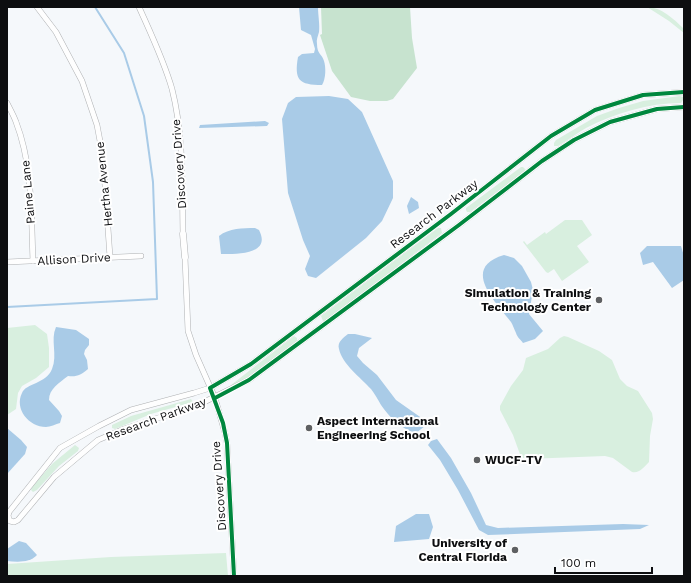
<svg xmlns="http://www.w3.org/2000/svg" width="691" height="583" font-family="'Work Sans',sans-serif">
	<rect width="100%" height="100%" fill="#f5f8fb"/>
	<g fill="#d8efdf">
		<path d="M647,7C661,7 674,19 684,29V33L669,21Z"/>
		<path d="M680,96L683,97V100L681,103C648,103 616,113 586,128C577,133 567,141 558,146H554V143L556,140L597,116L619,108L643,101Z"/>
		<polygon points="521,167 523,167 525,169 524,172 470,212 467,212 466,210 466,208"/>
		<polygon points="565,220 582,220 592,235 577,246 589,262 562,281 554,269 548,273 546,272 523,242 524,241 527,245 545,232 546,234"/>
		<polygon points="438,228 441,228 442,233 325,321 323,321 321,316"/>
		<polygon points="35,325 47,334 49,348 49,367 36,378 22,386 18,393 16,409 7,415 7,328"/>
		<polygon points="294,336 297,338 297,341 245,380 232,386 231,385"/>
		<path d="M564,336L568,337L599,351L612,360L620,379L627,386L638,391L652,413L653,419L650,436L649,462C644,467 639,474 632,472L613,458L605,456L526,459L521,457L513,435L500,410V406L511,386L523,370L526,358L548,349L560,338Z"/>
		<polygon points="191,399 193,402 151,414 115,429 112,428 112,425 131,416"/>
		<polygon points="75,445 79,448 78,451 59,466 37,490 33,492 31,490 32,487 52,464"/>
		<polygon points="226,553 228,576 7,576 7,564 111,557"/>
	</g>
	<polygon fill="#c7e3cf" points="321,7 410,7 412,38 417,68 393,99 387,101 370,101 351,97 332,71 320,35 322,34"/>
	<g fill="#a9cbe7">
		<path d="M299,7H318C318,15 320,25 319,32C318,36 316,40 317,44C317,54 322,54 324,61C326,67 326,79 322,85C299,85 294,80 298,57L302,54L314,53L315,49L311,35L301,30Z"/>
		<polygon points="329,96 348,99 362,112 393,181 393,198 382,221 366,238 316,278 308,276 305,269 310,256 303,240 288,193 282,119 288,103 296,97"/>
		<polygon points="265,121 269,123 267,126 199,128 200,125"/>
		<polygon points="411,197 418,202 419,208 409,214 407,206"/>
		<path d="M255,228L259,230C272,255 236,254 221,254L219,236C229,228 243,228 255,228Z"/>
		<polygon points="647,246 681,246 684,256 684,280 672,288 653,262 643,265 640,253"/>
		<path d="M504,255L514,258L522,266L531,282L533,290L529,314L543,331L535,339L523,343C521,340 517,337 516,333C514,329 513,325 511,322C496,302 460,268 504,255Z"/>
		<path d="M56,327L76,330L89,339V345L85,350L84,354L87,360L88,369C81,375 77,377 68,376C59,383 49,389 49,400L59,411L62,416L60,423C56,424 50,427 46,427C29,427 14,409 22,393C26,383 46,384 52,369C58,355 50,340 56,327Z"/>
		<path d="M348,334H355L372,338L359,348L357,356L363,363L377,375L396,400L423,419L425,426L416,433C401,429 390,418 381,405C378,400 375,394 371,389C361,378 342,364 339,349C337,342 343,338 348,334Z"/>
		<polygon points="7,428 21,440 27,447 25,454 7,474"/>
		<polygon points="437,439 451,458 471,493 486,525 498,528 623,524 649,525 640,529 488,535 479,530 458,490 440,460 428,445 431,441"/>
		<polygon points="416,514 429,514 433,527 429,539 394,542 396,526"/>
		<path d="M19,541L26,543L37,555C30,563 17,562 7,561V549Z"/>
	</g>
	<g fill="none" stroke-linecap="round" stroke-linejoin="round">
		<polyline stroke="#a9cbe7" stroke-width="2" points="7,307 157,299 153,182 144,116 124,53 95,7"/>
		<g stroke="#afb1b3" stroke-width="6">
			<g id="minor">
				<polyline points="37,7 56,32 82,81 97,125 103,157 110,257"/>
				<path d="M139,7C151,34 164,61 172,89C184,136 182,187 183,234"/>
				<polyline points="684,92 643,95 595,110 551,136 451,214 251,364 210,388 194,393 131,410 99,426 60,448 9,512 8,516 10,521 14,522 18,520 54,477 98,440 124,429 198,405 249,380 459,225 542,161 574,140 610,122 657,109 684,107"/>
				<path d="M7,103C10,109 14,116 16,122C33,166 31,214 33,261"/>
				<polyline points="185,257 188,331 196,355 215,398 225,433 227,443 234,576"/>
				<polyline points="7,262 141,256"/>
			</g>
		</g>
		<g stroke="#afb1b3" stroke-width="7">
			<polyline id="tertiary" points="183,234 185,257"/>
		</g>
		<use href="#minor" stroke="#fefefe" stroke-width="5"/>
		<use href="#tertiary" stroke="#fefefe" stroke-width="6"/>
		<g stroke="#fff" stroke-width="6">
			<g id="cycleway">
				<polyline points="215,398 249,380 459,225 542,161 574,140 610,122 657,109 684,107"/>
				<polyline points="234,576 227,443 223,423 210,388 251,364 451,214 551,136 595,110 643,95 684,92"/>
			</g>
		</g>
		<use href="#cycleway" stroke="#00873e" stroke-width="4"/>
	</g>
	<g fill="#5e6062" stroke="#fff" stroke-width="1.5">
		<circle cx="599" cy="300" r="4"/>
		<circle cx="309" cy="428" r="4"/>
		<circle cx="477" cy="460" r="4"/>
		<circle cx="515" cy="550" r="4"/>
	</g>
	<g text-anchor="middle" stroke-width="4" stroke-linejoin="round" paint-order="stroke">
		<g font-size="12" fill="#0d0e10" stroke="#fff">
			<text transform="translate(179 164) rotate(-94)" y="4">Discovery Drive</text>
			<text transform="translate(104 184) rotate(-96)" y="4">Hertha Avenue</text>
			<text transform="translate(28 192) rotate(-95)" y="4">Paine Lane</text>
			<text transform="translate(434 214) rotate(-37)" y="4">Research Parkway</text>
			<text transform="translate(74 259) rotate(-3)" y="4">Allison Drive</text>
			<text transform="translate(156 419) rotate(-20)" y="4">Research Parkway</text>
			<text transform="translate(219 486) rotate(-94)" y="4">Discovery Drive</text>
		</g>
		<g font-size="12" font-weight="bold" fill="#0d0e10" stroke="#fff" text-anchor="end">
			<text x="591" y="297">Simulation &amp; Training<tspan x="591" dy="14">Technology Center</tspan></text>
			<text x="317" y="425" text-anchor="start">Aspect International<tspan x="317" dy="14">Engineering School</tspan></text>
			<text x="485" y="464" text-anchor="start">WUCF-TV</text>
			<text x="507" y="547">University of<tspan x="507" dy="14">Central Florida</tspan></text>
		</g>
	</g>
	<rect width="691" height="583" fill="none" stroke="#0d0e10" stroke-width="16"/>
	<path d="M555 567v6h97v-6" fill="none" stroke="#0d0e10" stroke-width="2"/>
	<text x="561" y="567" font-size="12" fill="#0d0e10" stroke="#ffffff" stroke-width="3" paint-order="stroke">100 m</text>
</svg>
